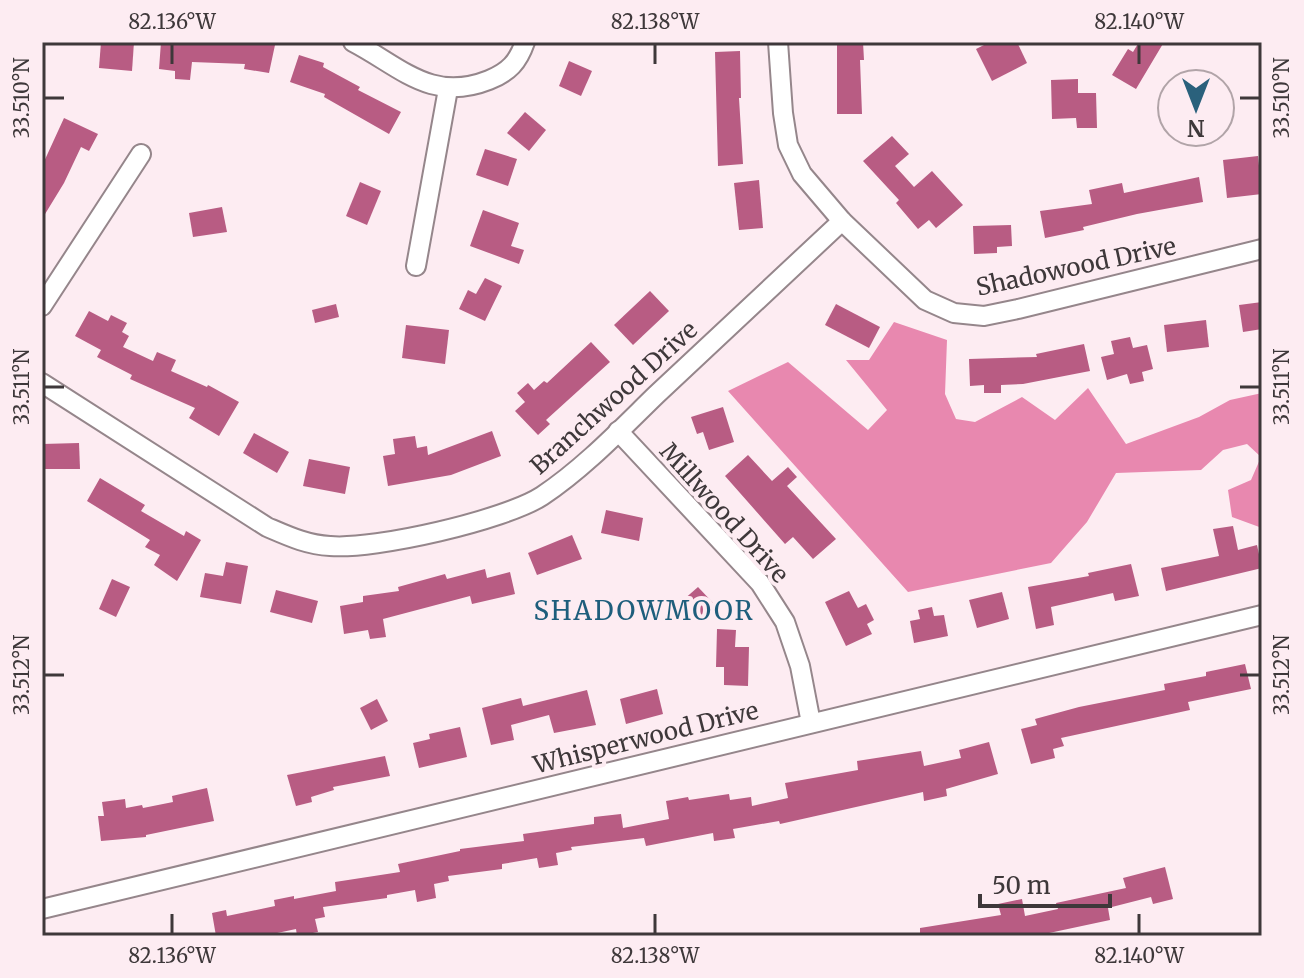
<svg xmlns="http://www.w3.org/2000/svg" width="1304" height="978" font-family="Merriweather,serif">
	<rect width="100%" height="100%" fill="#fdecf2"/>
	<polygon fill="#e888af" points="894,322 947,340 945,394 956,419 975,422 1022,397 1055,420 1088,388 1126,444 1199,417 1230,400 1262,393 1262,528 1232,517 1228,490 1251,480 1261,457 1247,444 1223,450 1201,470 1116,473 1087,522 1051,563 908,592 728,391 788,362 868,430 887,410 846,360 869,360"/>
	<g fill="#b85c83">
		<polygon points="101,42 134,42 132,71 99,68"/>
		<polygon points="161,42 261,42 275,45 269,73 244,69 245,64 192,62 190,80 175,79 175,71 159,69"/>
		<polygon points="837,42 863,42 864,60 860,60 862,114 837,114"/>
		<polygon points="990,42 1017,42 1027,63 992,81 976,49"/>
		<polygon points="1139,42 1164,42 1136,89 1112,75 1128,49 1133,52"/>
		<polygon points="740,51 741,98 739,98 743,164 718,166 715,52"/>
		<polygon points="299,55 324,63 323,67 360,87 358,90 401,112 389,134 324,97 325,94 290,82"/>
		<polygon points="569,61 592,71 581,96 559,86"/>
		<polygon points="1078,79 1078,93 1096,93 1097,128 1077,128 1076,118 1052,119 1051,80"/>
		<polygon points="525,112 546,130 529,151 507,133"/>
		<polygon points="64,118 98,134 89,151 81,147 64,183 42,219 42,166"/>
		<polygon points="892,136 909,154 895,166 914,187 932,171 963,205 936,228 929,220 918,229 896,203 899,200 863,161"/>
		<polygon points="485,149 517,159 508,186 476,175"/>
		<polygon points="1258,156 1262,194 1227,198 1223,160"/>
		<polygon points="1199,177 1203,202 1137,214 1083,227 1084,230 1045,238 1040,211 1092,204 1089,190 1122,183 1124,193"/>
		<polygon points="759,180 763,228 739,230 734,183"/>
		<polygon points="360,182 381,191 367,225 346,216"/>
		<polygon points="222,207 227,232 193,237 189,213"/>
		<polygon points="483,210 519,223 511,246 524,250 519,264 470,246"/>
		<polygon points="1011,225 1012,246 997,247 997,253 974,254 973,226"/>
		<polygon points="485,278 502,286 485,321 459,309 468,290 476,294"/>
		<polygon points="650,291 669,311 633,345 614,325"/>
		<polygon points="1262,302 1262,329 1243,332 1239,305"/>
		<polygon points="336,304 339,317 315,323 312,310"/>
		<polygon points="836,304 880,327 869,348 825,325"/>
		<polygon points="89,311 108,321 111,315 127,323 122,332 129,336 123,347 153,361 157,352 176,360 171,371 207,387 208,385 239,402 219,436 189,418 195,408 130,379 132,375 97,357 101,350 75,336"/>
		<polygon points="1206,320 1209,347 1167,352 1164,325"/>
		<polygon points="406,325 449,330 445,364 402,358"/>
		<polygon points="1130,337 1133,348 1147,345 1153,369 1142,372 1144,381 1130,384 1127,374 1107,380 1101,357 1114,354 1111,341"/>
		<polygon points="591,342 610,362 546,420 550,424 538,435 515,411 525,402 517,393 528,383 534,390 544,381 547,383"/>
		<polygon points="1084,344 1090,371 1023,384 1001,385 1001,393 984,393 984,385 970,386 969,359 1037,357 1036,354"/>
		<polygon points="723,407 734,442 709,450 703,432 697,434 691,417"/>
		<polygon points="492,431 501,456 451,475 388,486 383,456 395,454 393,439 415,436 417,448 427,446 428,455"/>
		<polygon points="254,433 289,452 277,473 243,453"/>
		<polygon points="79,443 80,469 42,469 42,444"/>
		<polygon points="748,455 772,481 788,467 797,477 787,486 836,539 813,559 793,537 785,544 725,476"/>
		<polygon points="309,459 350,467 345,494 303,486"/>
		<polygon points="100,478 145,505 141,511 184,536 186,531 201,540 177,581 154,565 160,555 145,547 150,540 87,501"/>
		<polygon points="606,510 643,518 639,541 601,533"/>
		<polygon points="1233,526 1238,550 1257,545 1262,568 1166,591 1161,568 1219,556 1213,529"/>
		<polygon points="572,535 582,559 537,575 528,553"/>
		<polygon points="226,562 248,566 241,604 200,597 205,573 223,576"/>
		<polygon points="1131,564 1139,596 1115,601 1113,593 1051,607 1054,625 1036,629 1028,587 1089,576 1088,573"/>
		<polygon points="485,569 487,578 510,572 515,594 472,604 470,596 383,619 386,637 370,639 368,630 344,634 340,606 363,602 363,596 399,591 398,587 445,574 447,579"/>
		<polygon points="112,579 130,587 116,617 99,609"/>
		<polygon points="698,587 716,606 700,622 682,601"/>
		<polygon points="276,590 318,601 312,623 270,612"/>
		<polygon points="849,591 858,608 866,604 874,620 867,624 872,634 846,646 825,602"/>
		<polygon points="1002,592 1009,619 977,628 969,600"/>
		<polygon points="932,607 934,616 944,615 948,636 914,643 910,621 920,619 918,610"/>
		<polygon points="717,629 736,630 735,647 749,647 748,686 724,685 724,667 716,667"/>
		<polygon points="1245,664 1251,689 1188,702 1190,710 1061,738 1064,746 1053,749 1055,758 1031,764 1021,729 1037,725 1035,719 1079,707 1165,690 1164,684 1206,676 1206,672"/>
		<polygon points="657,689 663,714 626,724 620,699"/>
		<polygon points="587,690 596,725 554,733 549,715 511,725 514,740 491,745 482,708 521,698 523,706"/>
		<polygon points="377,699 388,721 371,730 360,708"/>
		<polygon points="460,727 467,757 419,768 413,743 430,739 429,734"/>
		<polygon points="989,742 998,774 946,789 947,796 924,801 923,792 780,824 779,821 733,829 735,838 714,841 713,833 646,846 644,838 571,847 572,850 556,853 558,865 539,868 537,858 502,864 502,869 448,876 449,881 434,884 436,898 417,902 415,890 387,895 387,898 323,907 325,917 315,919 318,932 297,936 296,929 263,936 216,936 212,913 226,910 227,916 275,906 274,900 294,896 294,899 336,891 335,882 400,872 398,864 460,851 460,849 524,841 523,834 594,824 594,817 621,814 623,828 669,819 666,801 688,797 689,800 729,794 730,800 751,797 752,806 788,798 785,783 858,770 857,761 921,751 924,766 961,758 959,750"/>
		<polygon points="385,756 390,776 333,787 334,790 311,797 312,802 296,806 287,775"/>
		<polygon points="207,788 214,821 146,835 146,837 101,841 98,816 104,816 102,802 125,799 126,808 142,805 143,808 173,802 172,796"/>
		<polygon points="1165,867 1173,899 1153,904 1151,897 1108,908 1110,920 1035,936 1028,936 1028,933 1011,936 920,936 920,928 1001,915 998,904 1022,899 1025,916 1058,909 1056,903 1126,888 1123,878"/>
	</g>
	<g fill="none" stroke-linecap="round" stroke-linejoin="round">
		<g stroke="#95868b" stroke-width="22">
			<g id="street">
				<path d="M353,42C401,67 431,103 489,80C509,72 518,62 525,42"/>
				<polyline points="778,42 783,113 788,145 802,174 842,221 925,300 954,313 984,316 1018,309 1262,249"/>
				<polyline points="416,266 448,89"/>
				<polyline points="42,306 141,154"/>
				<path d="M42,383L267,527C288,536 307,545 330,546C375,550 505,520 542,496C584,468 620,430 656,395C718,337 780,279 842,221"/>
				<polyline points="618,431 760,583 785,622 800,666 811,723"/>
				<polyline points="42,909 1262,615"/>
			</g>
		</g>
		<use href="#street" stroke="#fff" stroke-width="18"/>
	</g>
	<path fill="none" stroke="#3e383a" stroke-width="3" d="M172,44V64M655,44V64M1139,44V64M44,98H64M1240,98H1260M44,387H64M1240,387H1260M44,675H64M1240,675H1260M172,914V934M655,914V934M1139,914V934"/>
	<g text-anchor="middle" stroke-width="8" stroke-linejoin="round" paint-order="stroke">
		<g font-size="24" fill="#3e383a" stroke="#fdecf2">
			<text transform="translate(1076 267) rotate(-12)" y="8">Shadowood Drive</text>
			<text transform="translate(614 398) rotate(-42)" y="8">Branchwood Drive</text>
			<text transform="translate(724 513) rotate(48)" y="8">Millwood Drive</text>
			<text transform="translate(646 738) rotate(-14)" y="8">Whisperwood Drive</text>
		</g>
		<g font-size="26" letter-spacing="2" fill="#1e5e7c" stroke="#fdecf2">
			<text x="644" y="620">SHADOWMOOR</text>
		</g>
	</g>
	<rect width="1304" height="978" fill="none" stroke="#fdecf2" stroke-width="88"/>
	<g transform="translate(1196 108) rotate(180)"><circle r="38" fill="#fdecf2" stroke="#b1a4a8" stroke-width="2"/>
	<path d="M0-6L14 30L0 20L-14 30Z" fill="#2a617c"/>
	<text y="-12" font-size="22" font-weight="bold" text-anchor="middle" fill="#3e383a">N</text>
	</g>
	<path d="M980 894v12h130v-12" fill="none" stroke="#3e383a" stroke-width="4"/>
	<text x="992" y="894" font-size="24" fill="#3e383a" stroke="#fdecf2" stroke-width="6" paint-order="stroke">50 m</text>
	<rect x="44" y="44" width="1216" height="890" fill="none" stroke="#3e383a" stroke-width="3"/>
	<g font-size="20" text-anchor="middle" fill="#3e383a">
		<text x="172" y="29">82.136°W</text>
		<text x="655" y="29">82.138°W</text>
		<text x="1139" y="29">82.140°W</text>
		<text transform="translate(1282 98) rotate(-90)" y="7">33.510°N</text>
		<text transform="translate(22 98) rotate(-90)" y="7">33.510°N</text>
		<text transform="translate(1282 387) rotate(-90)" y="7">33.511°N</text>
		<text transform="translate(22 387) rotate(-90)" y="7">33.511°N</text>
		<text transform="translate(1282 675) rotate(-90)" y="7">33.512°N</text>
		<text transform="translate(22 675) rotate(-90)" y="7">33.512°N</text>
		<text x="172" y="963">82.136°W</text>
		<text x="655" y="963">82.138°W</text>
		<text x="1139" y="963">82.140°W</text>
	</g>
</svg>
